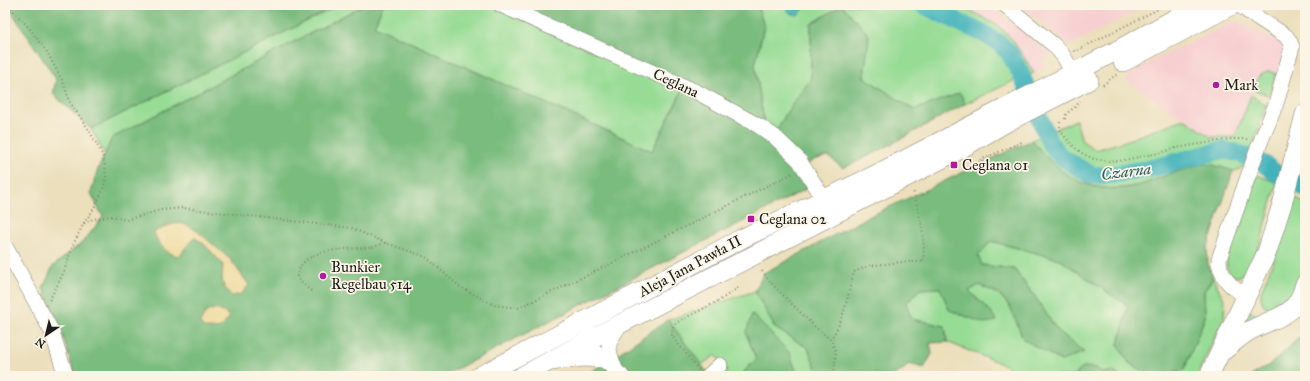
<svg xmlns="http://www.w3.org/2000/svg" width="1310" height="381" font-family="'IM FELL Great Primer',serif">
	<rect width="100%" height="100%" fill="#fcf5e5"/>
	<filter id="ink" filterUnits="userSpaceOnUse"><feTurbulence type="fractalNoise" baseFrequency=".025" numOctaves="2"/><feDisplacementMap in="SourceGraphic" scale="8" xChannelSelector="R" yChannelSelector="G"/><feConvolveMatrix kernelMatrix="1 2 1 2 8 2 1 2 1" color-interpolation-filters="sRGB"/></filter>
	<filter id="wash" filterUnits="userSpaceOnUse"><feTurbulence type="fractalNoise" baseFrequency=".012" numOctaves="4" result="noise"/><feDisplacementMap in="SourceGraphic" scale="16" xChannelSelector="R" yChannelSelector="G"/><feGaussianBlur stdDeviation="0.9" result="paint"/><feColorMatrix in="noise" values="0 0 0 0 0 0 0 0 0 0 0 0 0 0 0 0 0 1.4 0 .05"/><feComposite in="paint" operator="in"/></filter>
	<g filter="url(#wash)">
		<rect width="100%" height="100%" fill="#ebdfbc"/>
		<g fill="#f7cfd1">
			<polygon points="960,5 989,5 1051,55 1042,61 1045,67 1034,73 1014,42 1007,34 997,25"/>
			<polygon points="1019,5 1147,5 1070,45"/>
			<polygon points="1238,22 1283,43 1285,47 1276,74 1269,71 1259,76 1235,137 1211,137 1126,80 1133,70 1231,23"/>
		</g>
		<g fill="#97dc95" stroke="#5a7c58">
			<polygon points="339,5 364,5 112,138 105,154 91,129"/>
			<polygon points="383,5 489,5 682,91 652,151 374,26"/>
			<polygon points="757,5 960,5 997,25 1007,34 1014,42 1034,73 1009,83 965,104 960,93 914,110 864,77 869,35 811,24 811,78 787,112 777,130 764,122 755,65 764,26"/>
			<polygon points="1269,71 1276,74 1269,95 1254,90 1259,76"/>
			<path d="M1251,95L1266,105L1253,145L1243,167C1241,168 1238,170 1235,171C1229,172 1223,167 1217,167C1205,167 1192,169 1180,171C1168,173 1156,181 1143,184C1093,197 1062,179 1032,140L1076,120L1082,141L1096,150L1125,141L1181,120H1186L1211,137H1235Z"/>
			<path d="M1257,175L1277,183L1261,241L1254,259L1249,269L1242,275L1238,277C1233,275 1228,272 1227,267C1224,256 1238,233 1242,223C1247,207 1252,191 1257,175Z"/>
			<polygon points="1294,197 1305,204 1305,255 1299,285 1296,294 1279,310 1271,310 1263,304 1261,298 1261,292 1275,257"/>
			<polygon points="990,241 1059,259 1128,306 1123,328 1118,344 1129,363 1152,376 1119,376 1113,371 1103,373 1096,368 1083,367 1075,376 1015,376 1007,370 1007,366 947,342 945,326 912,319 906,304 920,289 940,288 990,311 969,291 979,285 999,294 1011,308 1023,339 1061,361 1084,352 1057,330 1036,298 1014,269 982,265 978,256"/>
			<polygon points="1213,278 1225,301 1224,317 1197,376 1154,376 1184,370 1205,317 1204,291"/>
			<polygon points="755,291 775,328 808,348 819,376 798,376 789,352 746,333 756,359 740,376 719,376 727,370 716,355 701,365 668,320"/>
			<polygon points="1251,311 1261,319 1240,332 1250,312"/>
		</g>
		<g fill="#79bc7e" stroke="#4a6c4d" fill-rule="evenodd">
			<polygon points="7,5 339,5 91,129 53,94 56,79"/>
			<path d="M364,5H383L374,26L652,151L682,91L510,5H757L764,26L755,65L764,122L777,130L787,112L811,78V24L842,5L869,35L864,77L914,110L960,93L965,104L873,154L843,168L828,156L813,160L801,170L810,187L443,376H75L59,323L43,288L53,266L83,242L103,217L91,193L96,174L112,138ZM180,223L187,225L230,259L249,285L222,280L223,264L203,243L194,237L179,256L171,254L157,241L172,224Z"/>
			<path d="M1032,140C1065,183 1101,201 1154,180C1167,175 1179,171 1192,167C1196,166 1200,164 1204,164C1213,164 1224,168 1233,171L1207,249L1208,264L1213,278L1204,291L1205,317L1184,370L1152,376L1129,363L1118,344L1123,328L1128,306L1059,259L991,241L978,256L982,265L1014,269L1036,298L1057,330L1084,352L1061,361L1023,339L1011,308L999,294L979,285L969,291L990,311L997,321L983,323L949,310L940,288L920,289L906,303L912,319L945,326L947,342L930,343L932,354L924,368L909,364L900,372L892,376H819L808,348L775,328L755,291L764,273L870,216Z"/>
			<polygon points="752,314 789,352 798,376 740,376 756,359 746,333"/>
			<polygon points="668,320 710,376 585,376"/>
			<polygon points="1305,332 1305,376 1251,376 1272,363"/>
			<polygon points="1083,367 1096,368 1103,373 1113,371 1119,376 1075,376"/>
		</g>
		<g fill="#eeda9e" stroke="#857b5d">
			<path d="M180,223L187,225L197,231L230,259L249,285L241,294L232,296C220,284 222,281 223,264L203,243L194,237L179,256C166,254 158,244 154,232L172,224Z"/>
			<path d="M215,309L226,313L229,317C226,321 223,328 217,329C215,329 213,328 211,328C205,328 203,329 200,323L206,312Z"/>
		</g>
		<polygon fill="#43b3bb" stroke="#30686c" points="786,5 808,5 798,15 790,13 786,8"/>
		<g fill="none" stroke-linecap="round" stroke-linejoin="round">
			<polyline stroke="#43b3bb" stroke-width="18" points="923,5 988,36 999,43 1009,53 1020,72 1050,143 1061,157 1091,175 1104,176 1149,169 1222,150 1238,153 1264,164 1276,173 1305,188"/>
		</g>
	</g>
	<g filter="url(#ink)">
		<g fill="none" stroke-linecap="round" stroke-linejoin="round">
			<g stroke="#847e6c" stroke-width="16">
				<g id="minor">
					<polyline points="501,5 697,92 759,126 775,137 799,160 824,199"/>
					<polyline points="1005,5 1055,46 1064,57 1073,73"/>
					<path d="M1238,5L1286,36L1290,42L1292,47L1276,104L1258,148L1219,259C1219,277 1232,288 1247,297"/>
					<polyline points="5,246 52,332 66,376"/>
					<polyline points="588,331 587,341 596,353 622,376"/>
					<polyline points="551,363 582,359 604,360"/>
					<path d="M615,369C606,345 606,344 621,324"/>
					<polyline points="708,376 720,365"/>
				</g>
			</g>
			<g stroke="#847e6c" stroke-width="20">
				<g id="major">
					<polyline points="1123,62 1232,5"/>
					<path d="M1223,351C1232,344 1241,335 1251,330C1277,316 1297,317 1305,284"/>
					<polyline points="480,376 741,239 877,174 1112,53 1200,5"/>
					<polyline points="522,376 587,341 955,152 1007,122 1089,80"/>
					<polyline points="1209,376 1267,252 1283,201 1305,114"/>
				</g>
			</g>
			<g stroke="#847e6c" stroke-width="2" stroke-dasharray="1 3" stroke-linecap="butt">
				<polyline points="8,5 29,28 47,52 63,82 70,102 89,130 103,156 105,166 106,177 103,190 93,210 84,223 73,245 63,274 49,301"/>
				<polyline points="1074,51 1078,50 1166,5"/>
				<polyline points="1103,85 1117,74"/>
				<polyline points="1065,119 1066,114 1075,107 1080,101"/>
				<polyline points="1060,122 1060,130 1065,137 1074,147 1083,154 1094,159 1108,161 1119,161 1159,153 1176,148 1231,139 1248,139"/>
				<polyline points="980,160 1024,141"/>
				<polyline points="84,223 93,219 112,216 126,220 161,210 183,208 351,228 386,243 426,257 460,287 494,305 518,308 598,270 793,173"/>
				<polyline points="762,271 773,285 814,326 830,339 836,351 834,376"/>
				<path d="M311,291L299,280L297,276C298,273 299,270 300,267C313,246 352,250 373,247C377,246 381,244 385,243"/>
				<path d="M830,339C843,326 849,290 854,272L868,266L902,262H923C926,238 919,213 913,190"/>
				<polyline points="699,370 672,336 672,329 676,323 720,300 738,288"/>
				<polyline points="577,376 581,375 594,376"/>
			</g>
			<use href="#minor" stroke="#fff" stroke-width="15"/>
			<use href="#major" stroke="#fff" stroke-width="19"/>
		</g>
	</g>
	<g fill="#b5179e" stroke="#fcf5e5" stroke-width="1.5">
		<circle cx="1216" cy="85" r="4"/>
		<rect x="950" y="161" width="8" height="8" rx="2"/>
		<rect x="747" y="215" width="8" height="8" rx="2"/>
		<circle cx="323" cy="276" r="4"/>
	</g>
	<g text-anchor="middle" stroke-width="3.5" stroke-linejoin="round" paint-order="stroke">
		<g font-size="15" fill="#1c1c1c" stroke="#fcf5e5">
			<text transform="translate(676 83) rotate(25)" y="5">Ceglana</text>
			<text transform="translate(690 266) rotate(-28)" y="5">Aleja Jana Pawła II</text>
		</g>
		<g font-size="15" fill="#1c1c1c" stroke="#fcf5e5" text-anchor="start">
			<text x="1224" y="90">Mark</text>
			<text x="962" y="170">Ceglana 01</text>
			<text x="759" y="224">Ceglana 02</text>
			<text x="331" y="272">Bunkier<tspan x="331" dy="17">Regelbau 514</tspan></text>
		</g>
		<g font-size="16" font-style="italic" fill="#2e6064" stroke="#fcf5e5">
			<text transform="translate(1126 171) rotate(-7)" y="6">Czarna</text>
		</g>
	</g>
	<rect width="1310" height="381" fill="none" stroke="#fcf5e5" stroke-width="20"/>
	<g transform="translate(46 335) rotate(215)" stroke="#fcf5e5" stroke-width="3" paint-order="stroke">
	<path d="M0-3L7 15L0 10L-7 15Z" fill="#1c1c1c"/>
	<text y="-6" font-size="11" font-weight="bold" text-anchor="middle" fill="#1c1c1c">N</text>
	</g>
</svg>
